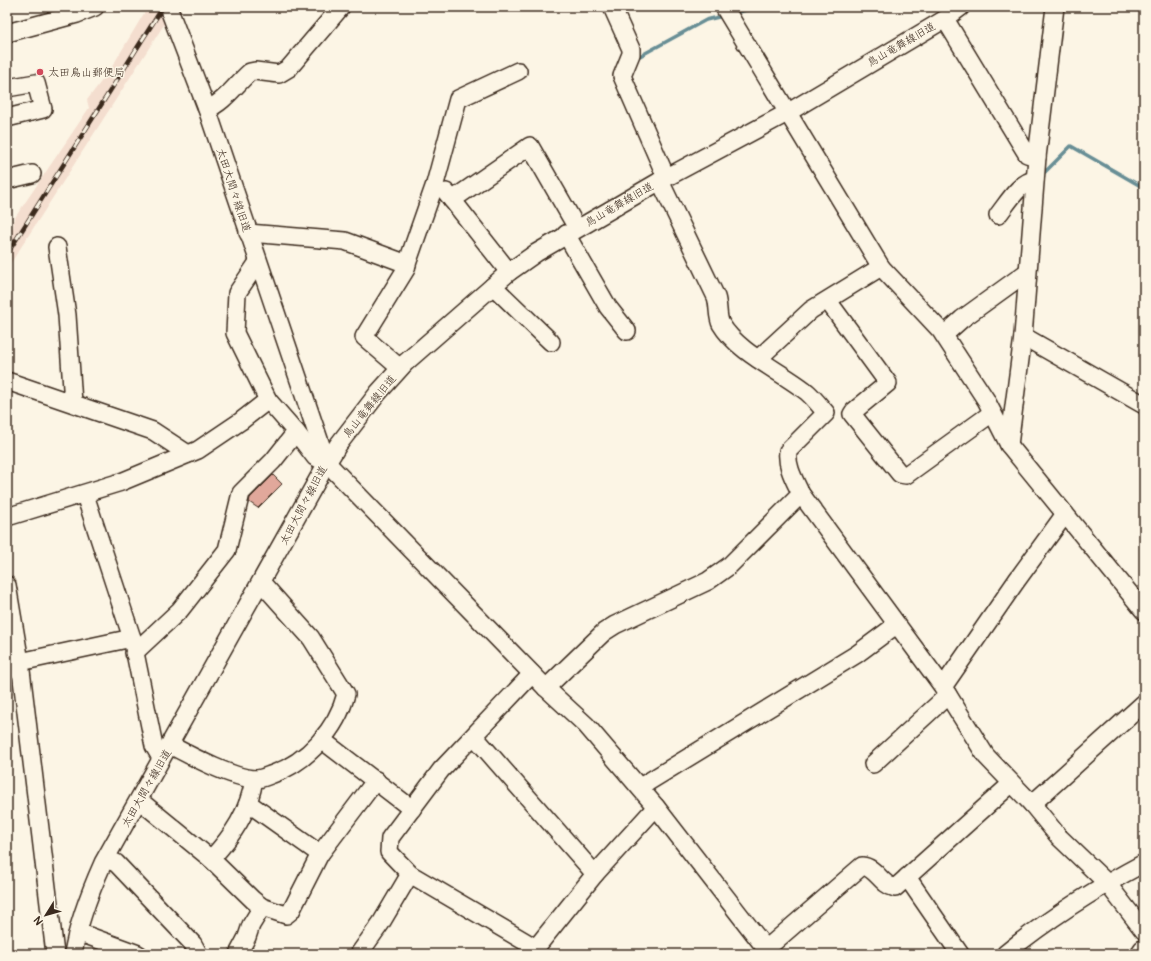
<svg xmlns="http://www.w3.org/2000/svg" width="1151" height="961" font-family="Pangolin,'Klee One',sans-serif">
	<rect width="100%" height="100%" fill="#fcf5e5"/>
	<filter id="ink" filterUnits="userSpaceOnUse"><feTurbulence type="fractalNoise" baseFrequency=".025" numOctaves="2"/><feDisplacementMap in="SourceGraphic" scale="8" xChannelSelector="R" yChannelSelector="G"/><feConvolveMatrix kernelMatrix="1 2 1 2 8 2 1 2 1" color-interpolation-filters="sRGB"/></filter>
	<g filter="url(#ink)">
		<polygon fill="#f4decf" points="141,7 158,7 165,23 7,269 7,237 13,227 14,219 89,108 87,100 110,70 146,10"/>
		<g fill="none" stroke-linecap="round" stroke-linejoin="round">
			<g stroke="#678e95" stroke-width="3.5">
				<polyline points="733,13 760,7"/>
				<polyline points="640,56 706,20 723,16"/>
				<polyline points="1044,173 1071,146 1144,188"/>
			</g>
		</g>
		<polygon fill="#e1a89b" stroke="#3b2a1e" points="273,475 282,484 258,508 249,502 250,498"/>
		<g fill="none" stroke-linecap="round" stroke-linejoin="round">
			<g stroke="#3b2a1e" stroke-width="20">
				<g id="minor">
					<polyline points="168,7 207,109 327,463"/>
					<polyline points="612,7 631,49 631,54 622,76 666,177"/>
					<polyline points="724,7 881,267 941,331 986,400 1009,445 1144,611"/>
					<polyline points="945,19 1027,154 1037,157"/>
					<polyline points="7,33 77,14 95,7"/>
					<polyline points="7,88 36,83 43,109 7,118"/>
					<path d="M207,109C224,103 236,84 250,72L255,71L279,74L289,68L341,7"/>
					<polyline points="7,180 32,174"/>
					<path d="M660,181L716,297C719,306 717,317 721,324C738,353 781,371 807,392C814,398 820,406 826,413L788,451C786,467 795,481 801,494L943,687L986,756L1032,804L1059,837L1107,883L1144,931"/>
					<polyline points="446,192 509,272"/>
					<polyline points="452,200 530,146 577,228"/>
					<path d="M998,215C1007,204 1020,181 1035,180"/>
					<polyline points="248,233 345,241 407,264 435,184 458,99 518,71"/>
					<polyline points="566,234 608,307 627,331"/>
					<polyline points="57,247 67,315 73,403"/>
					<polyline points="258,262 237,293 235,333 268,400 296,432 315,457 327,463 546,688 586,725 656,807 770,954"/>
					<polyline points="493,286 551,342"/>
					<polyline points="828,301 888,383 854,411 852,414 900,474 906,475 992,413"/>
					<polyline points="944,335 962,319 1027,272"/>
					<polyline points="1023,336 1144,405"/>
					<polyline points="758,359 811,310 881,267"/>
					<polyline points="400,368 364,337 406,269 407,264"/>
					<polyline points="7,381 153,431 188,454"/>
					<polyline points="1009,445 1023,336 1037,157 1055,7"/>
					<polyline points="85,495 132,638 154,746 161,758"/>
					<polyline points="7,517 121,482 198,450 241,421 268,400"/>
					<polyline points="7,585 20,662 55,954"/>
					<polyline points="134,653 180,610 227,550 241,493 273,461 296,432"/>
					<polyline points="7,671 20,662 132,638"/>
					<polyline points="532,674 441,770 390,838 389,852 410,874 536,948"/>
					<polyline points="943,687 1017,580 1065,514"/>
					<polyline points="546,688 604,632 615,625 708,581 729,566 801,494"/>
					<polyline points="474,736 595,874"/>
					<polyline points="322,740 412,809"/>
					<path d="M170,745C191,756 232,778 255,779C262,779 267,776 273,774C307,762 337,729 346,694L311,638L261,582"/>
					<polyline points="873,764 948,695"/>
					<polyline points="640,787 857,654 896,625"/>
					<polyline points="139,800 211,859 253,900 262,907 286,915 291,911 320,854 376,780"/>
					<polyline points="248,803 320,854"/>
					<polyline points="1032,804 1144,703"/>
					<polyline points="106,859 116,863 193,944 198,953"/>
					<path d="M211,859C233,835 249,812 254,779"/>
					<polyline points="907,877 960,954"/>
					<polyline points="77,935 86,935 138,954"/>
					<path d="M766,949L862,866C876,867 881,885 895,888L1011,784"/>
					<path d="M73,954C78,922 90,892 103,863L327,463L338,445L378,393L405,363L509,272L536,253L660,181L787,113L945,19L961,7"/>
					<polyline points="238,954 247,937 251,925 262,907"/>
					<polyline points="359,954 381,923 410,874"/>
					<polyline points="531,954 595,874 656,807"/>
					<path d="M1005,954C1048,919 1095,889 1144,863"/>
				</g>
			</g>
			<g stroke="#3b2a1e" stroke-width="25">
				<polyline id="major" points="1142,954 1144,951"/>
			</g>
			<use href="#minor" stroke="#fcf5e5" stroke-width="17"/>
			<use href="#major" stroke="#fcf5e5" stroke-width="22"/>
			<g stroke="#3b2a1e" stroke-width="4.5">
				<polyline id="rail" points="7,254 163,7"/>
			</g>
			<use href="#rail" stroke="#fcf5e5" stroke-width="3" stroke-dasharray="9" stroke-linecap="butt"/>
		</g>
	</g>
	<circle fill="#d1495b" stroke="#fcf5e5" stroke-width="1.5" cx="40" cy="72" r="4"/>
	<g text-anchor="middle" stroke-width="3" stroke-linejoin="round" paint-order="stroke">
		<g font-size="11" fill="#3b2a1e" stroke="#fcf5e5">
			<text transform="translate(901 44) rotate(-30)" y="4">鳥山竜舞線旧道</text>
			<text transform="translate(234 190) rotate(72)" y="4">太田大間々線旧道</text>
			<text transform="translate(619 204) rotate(-30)" y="4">鳥山竜舞線旧道</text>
			<text transform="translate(369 406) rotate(-51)" y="4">鳥山竜舞線旧道</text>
			<text transform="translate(303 505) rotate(-62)" y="4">太田大間々線旧道</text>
			<text transform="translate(146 788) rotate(-60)" y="4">太田大間々線旧道</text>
		</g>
		<g font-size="11" fill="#3b2a1e" stroke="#fcf5e5" text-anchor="start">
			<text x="48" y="76">太田鳥山郵便局</text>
		</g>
	</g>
	<rect width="1151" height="961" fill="none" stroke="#fcf5e5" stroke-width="24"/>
	<rect x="12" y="12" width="1127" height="937" fill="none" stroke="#3b2a1e" stroke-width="1.5" filter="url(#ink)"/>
	<g transform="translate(46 915) rotate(233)" stroke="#fcf5e5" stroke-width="3" paint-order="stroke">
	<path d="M0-3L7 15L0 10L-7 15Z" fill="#3b2a1e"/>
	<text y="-6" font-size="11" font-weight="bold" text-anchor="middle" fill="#3b2a1e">N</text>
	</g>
</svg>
